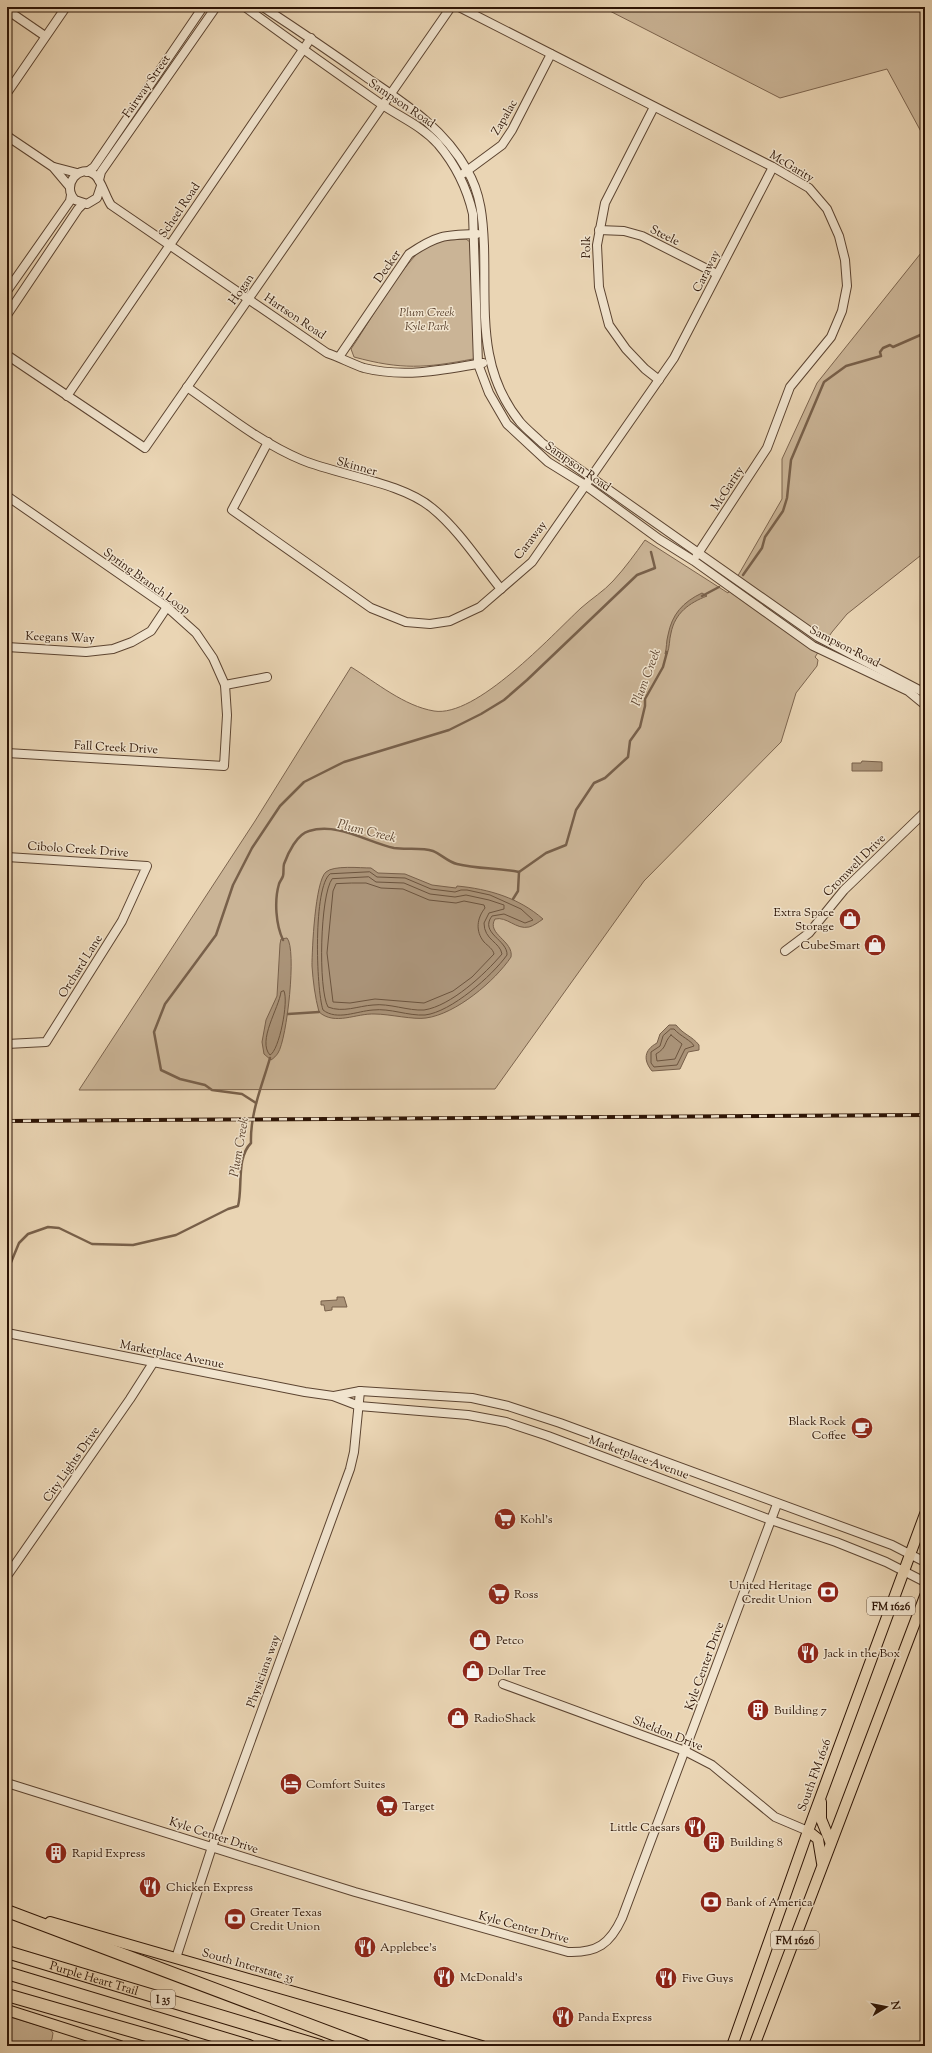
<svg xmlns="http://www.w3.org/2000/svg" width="932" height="2053" font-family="'Sorts Mill Goudy',serif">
	<rect width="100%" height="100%" fill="#ead5b4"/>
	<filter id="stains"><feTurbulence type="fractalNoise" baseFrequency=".005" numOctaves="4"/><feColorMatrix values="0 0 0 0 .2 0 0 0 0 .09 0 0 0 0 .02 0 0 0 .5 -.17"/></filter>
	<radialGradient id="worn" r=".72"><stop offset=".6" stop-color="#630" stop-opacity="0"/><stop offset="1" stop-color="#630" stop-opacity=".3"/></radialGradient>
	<g fill="#cab496" stroke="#7c644e">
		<polygon points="602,7 925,7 925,139 887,69 780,98"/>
		<path d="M466,239L470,242L476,356L473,359C425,368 402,370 354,357L351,349C367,326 405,258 427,246C439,239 452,240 466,239Z"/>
		<path d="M925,248V552L847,614L832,632L815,657L818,660L817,666L796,693L781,742L644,881L495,1089L79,1090L255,821L351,667C377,683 404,706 434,711C476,718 551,636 581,608C591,599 604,591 613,581C625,568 635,554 645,540L728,593L782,499V459L817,383Z"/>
		<polygon points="7,2016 50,2029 53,2033 52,2039 48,2046 7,2046"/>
	</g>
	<g fill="#aa9378" stroke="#78604a">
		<path d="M702,593L707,596C689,603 675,613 671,633C669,640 670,647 667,654H665C667,647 666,642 668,635C672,614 683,602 702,593Z"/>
		<polygon points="862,761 882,762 882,771 852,771 852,763 861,763"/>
		<path d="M371,868L378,873L405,874L432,885L456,888L457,886C489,889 519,898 543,919C539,922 533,926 529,927C516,930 507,916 495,919C486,934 514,941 511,957C495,981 456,1014 426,1018C414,1020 389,1014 375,1014C356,1013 335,1026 319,1012C315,997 313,981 312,966C312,950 315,881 326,872C334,865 360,868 371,868Z"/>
		<path d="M287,938C297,949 287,1039 278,1053C276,1056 274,1058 271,1060L264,1054L262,1042L266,1020L277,996L280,944L281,939Z"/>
		<path d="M669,1025H676C684,1035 692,1036 699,1045V1050L688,1052L680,1069L652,1071C643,1060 644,1050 657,1043L660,1034Z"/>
		<polygon points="337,1297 344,1297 347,1307 332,1307 332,1310 325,1311 324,1305 321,1305 321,1301 337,1300"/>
	</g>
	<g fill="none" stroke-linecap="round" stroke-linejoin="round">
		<g stroke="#6c543e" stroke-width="1">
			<path d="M370,872L377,877L405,878L431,889L455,892L461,890H467L490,895L521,909L533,920L525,923L504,914L492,916C479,933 508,940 507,955C492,976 451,1012 425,1015C408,1016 390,1008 373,1010C357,1011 337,1021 323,1010C316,989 313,886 330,874Z"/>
			<path d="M369,877L376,882L404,883L430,894L455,897L466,895L489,900L504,905V909L489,913L484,923C484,940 500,942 502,954C485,974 451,1006 424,1010C408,1011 389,1003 373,1005C358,1006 343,1013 328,1007C318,989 320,895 332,879Z"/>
			<path d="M352,883H366L381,888L403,889L429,900L456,903L464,901L484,905L485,908C477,918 475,931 484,942C488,946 493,949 494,954L472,977L453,991L424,1003L375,999L350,1003L333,1002L327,953L333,891L336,884Z"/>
			<path d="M284,991C289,1001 279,1051 270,1055C257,1041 279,1008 281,992Z"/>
			<path d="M671,1029H674C680,1036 692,1041 694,1046L685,1049L677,1065L654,1067L651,1063V1052L660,1046L663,1036Z"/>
			<path d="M671,1035L682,1044L675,1059L657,1061L656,1054C668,1047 663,1043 671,1035Z"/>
		</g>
		<g stroke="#78604a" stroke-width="2.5">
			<polyline points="743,575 762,548 765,537 783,511 787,498 791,460 824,382 846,366 881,356 880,352 883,348 890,345 893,347 925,333"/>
			<polyline points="702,596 719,587"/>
			<polyline points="513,899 518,891 519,872"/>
			<path d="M283,940C276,925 274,901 279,884C280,881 282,879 283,876C284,872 283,868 284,864C288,853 297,834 309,831C337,822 367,842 394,848C406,850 421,847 433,851C441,854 448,862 457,864C477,869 499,868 519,872L546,853L566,845L576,810L594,783L605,778L628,757L630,741L640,727L645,706V699L663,667L667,652"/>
			<polyline points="288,1014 319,1012"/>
			<polyline points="256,1103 242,1094 212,1090 205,1085 180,1079 161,1070 154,1032 165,1004 216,935 233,885 252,848 280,806 304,782 344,762 449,730 481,714 504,700 527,680 637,575 655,568 651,552"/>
			<path d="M7,1272L19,1243L28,1234L48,1227L59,1228L92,1244L133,1245L176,1235L228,1209L238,1206C243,1187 236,1158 251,1143C250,1113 262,1086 270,1058"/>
		</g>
		<g stroke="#5c4431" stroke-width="10">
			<g id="minor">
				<path d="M245,7C290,40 335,72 381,104C400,117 422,126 438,144C455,164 467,188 473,214L478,364L489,393L507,424L548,462L585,485L659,539L694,561L813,646L908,691L925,705"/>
				<path d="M263,7C298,30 332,53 366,77C404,103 444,128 467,170C481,193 483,220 484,246C486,310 477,369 520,422C527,430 535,436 542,443L818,637L925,693"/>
				<polyline points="459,7 773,167 809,188 827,209 839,236 845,260 847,286 842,311 831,337 790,387 767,448 697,555"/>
				<polyline points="7,10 45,36"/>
				<polyline points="7,93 66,7"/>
				<polyline points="654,107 605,203 597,245 599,287 609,325 626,349 645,369 659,380"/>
				<polyline points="7,136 53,167 69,186"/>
				<polyline points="54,167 77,173"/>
				<polyline points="87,172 94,167 203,7"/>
				<polyline points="464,173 502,145 512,130 551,54"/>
				<polyline points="99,180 101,172 216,7"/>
				<path d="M101,186L97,198L87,204L75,200C61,186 79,162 95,175C101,180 106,198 111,205L327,353C339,357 352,364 364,368C404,378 443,370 483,363"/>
				<polyline points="599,230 624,231 642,236 717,274"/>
				<polyline points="7,291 70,201 71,195"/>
				<polyline points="7,315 78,209 83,204"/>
				<polyline points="7,355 145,448 451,7"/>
				<path d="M339,357L409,254C437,235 444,235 477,234"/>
				<path d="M187,387C224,413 261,443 302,460C341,476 401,482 432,508C459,530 479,562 501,589"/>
				<polyline points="67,396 311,38"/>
				<polyline points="268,442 232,510 371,608 406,622 430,624 450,621 480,607 532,562 674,358 773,167"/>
				<polyline points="7,496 167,607 196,633 213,658 225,685 227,715 224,766 7,753"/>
				<polyline points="7,647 86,652 113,649 132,642 151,631 167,607"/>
				<polyline points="225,685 267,677"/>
				<polyline points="7,857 147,866 122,921 46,1042 7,1044"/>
				<polyline points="785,951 809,933 844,890 925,812"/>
				<polyline points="7,1333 305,1392 333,1396 359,1406 468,1415 506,1422 548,1436 771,1520 836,1542 886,1562 925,1582"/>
				<polyline points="334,1396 360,1391 472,1398 508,1406 560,1423 892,1545 925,1562"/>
				<polyline points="7,1576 130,1399 153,1363"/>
				<polyline points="503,1684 685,1751 712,1765 775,1817 808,1831"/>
				<path d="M7,1783L355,1892L568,1952C597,1953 610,1944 622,1918L777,1504"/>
				<polyline points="176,1958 212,1847 350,1469 354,1452 360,1391"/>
			</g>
		</g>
		<g stroke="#2d1405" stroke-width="12">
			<g id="major">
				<polyline points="821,1802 821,1819 830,1841"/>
				<polyline points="808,1831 818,1839 822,1863"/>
				<polyline points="50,1922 482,2046"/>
				<polyline points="7,2010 120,2046"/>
				<polyline points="732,2046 808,1831 925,1514"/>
				<polyline points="754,2046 925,1596"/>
			</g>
		</g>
		<g stroke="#2d1405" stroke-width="14">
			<g id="highway">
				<polyline points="7,1911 365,2046"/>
				<path id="s1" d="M7,1952L320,2046"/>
				<polyline points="7,1973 249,2046"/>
				<polyline points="7,1995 185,2046"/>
			</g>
		</g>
		<use href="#minor" stroke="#f1e4ce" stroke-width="8"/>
		<use href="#major" stroke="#ead5b4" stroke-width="10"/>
		<use href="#highway" stroke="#ead5b4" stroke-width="12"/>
		<g stroke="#2d1405" stroke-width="4">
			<polyline id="rail" points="7,1121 925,1115"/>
		</g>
		<use href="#rail" stroke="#f1e4ce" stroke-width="2.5" stroke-dasharray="8" stroke-linecap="butt"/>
	</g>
	<defs>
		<g id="shop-disc" transform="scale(1.15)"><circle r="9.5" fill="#8f2418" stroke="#f1e4ce"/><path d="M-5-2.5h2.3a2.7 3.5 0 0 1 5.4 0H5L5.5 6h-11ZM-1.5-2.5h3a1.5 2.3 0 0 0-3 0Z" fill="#fff"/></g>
		<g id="cafe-disc" transform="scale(1.15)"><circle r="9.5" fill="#8f2418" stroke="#f1e4ce"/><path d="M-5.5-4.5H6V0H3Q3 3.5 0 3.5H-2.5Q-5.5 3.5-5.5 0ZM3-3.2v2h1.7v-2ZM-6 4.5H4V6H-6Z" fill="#fff"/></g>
		<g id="supermarket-disc" transform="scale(1.15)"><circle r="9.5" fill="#8f2418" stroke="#f1e4ce"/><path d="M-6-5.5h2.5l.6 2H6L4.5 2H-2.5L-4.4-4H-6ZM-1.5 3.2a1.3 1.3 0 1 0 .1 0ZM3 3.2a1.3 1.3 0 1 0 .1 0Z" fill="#fff"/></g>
		<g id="bank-disc" transform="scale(1.15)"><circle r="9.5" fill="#8f2418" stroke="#f1e4ce"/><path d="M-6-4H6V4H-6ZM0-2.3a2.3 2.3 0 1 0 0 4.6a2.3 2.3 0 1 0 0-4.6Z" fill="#fff"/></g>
		<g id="restaurant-disc" transform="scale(1.15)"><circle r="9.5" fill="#8f2418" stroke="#f1e4ce"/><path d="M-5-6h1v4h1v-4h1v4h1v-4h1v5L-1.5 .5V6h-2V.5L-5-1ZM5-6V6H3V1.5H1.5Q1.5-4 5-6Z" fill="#fff"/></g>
		<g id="building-disc" transform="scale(1.15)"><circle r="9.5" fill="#8f2418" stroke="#f1e4ce"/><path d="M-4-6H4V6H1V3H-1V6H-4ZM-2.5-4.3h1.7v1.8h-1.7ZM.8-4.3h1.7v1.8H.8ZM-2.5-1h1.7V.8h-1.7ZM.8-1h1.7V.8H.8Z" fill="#fff"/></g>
		<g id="hotel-disc" transform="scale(1.15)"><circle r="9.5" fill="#8f2418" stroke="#f1e4ce"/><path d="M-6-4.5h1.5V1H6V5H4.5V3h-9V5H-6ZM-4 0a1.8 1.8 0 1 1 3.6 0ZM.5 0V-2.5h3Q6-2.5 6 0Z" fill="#fff"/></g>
	</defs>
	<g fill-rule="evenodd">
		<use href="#shop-disc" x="850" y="919"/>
		<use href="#shop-disc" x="875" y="945"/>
		<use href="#cafe-disc" x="862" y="1428"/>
		<use href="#supermarket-disc" x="505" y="1519"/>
		<use href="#bank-disc" x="828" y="1592"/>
		<use href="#supermarket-disc" x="499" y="1594"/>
		<use href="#shop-disc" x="480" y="1640"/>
		<use href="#restaurant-disc" x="808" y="1653"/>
		<use href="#shop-disc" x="473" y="1671"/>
		<use href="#building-disc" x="758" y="1710"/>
		<use href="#shop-disc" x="458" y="1718"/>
		<use href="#hotel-disc" x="291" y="1784"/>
		<use href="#supermarket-disc" x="387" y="1806"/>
		<use href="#restaurant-disc" x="695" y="1827"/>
		<use href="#building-disc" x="714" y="1842"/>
		<use href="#building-disc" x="56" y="1853"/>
		<use href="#restaurant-disc" x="150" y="1887"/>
		<use href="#bank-disc" x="711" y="1902"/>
		<use href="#bank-disc" x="235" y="1919"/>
		<use href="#restaurant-disc" x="365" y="1947"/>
		<use href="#restaurant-disc" x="444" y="1977"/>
		<use href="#restaurant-disc" x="666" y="1978"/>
		<use href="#restaurant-disc" x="563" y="2017"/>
	</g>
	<g text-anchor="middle" stroke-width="3" stroke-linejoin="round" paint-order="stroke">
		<g fill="#f1e4ce" stroke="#685241" stroke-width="1">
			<rect x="867" y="1597" width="48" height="18" rx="3"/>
			<rect x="771" y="1931" width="48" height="18" rx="3"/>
			<rect x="151" y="1990" width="24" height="18" rx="3"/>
		</g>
		<g font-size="11" font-weight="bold" fill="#2d1405">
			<text x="891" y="1610">FM 1626</text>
			<text x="795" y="1944">FM 1626</text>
			<text x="163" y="2003">I 35</text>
		</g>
		<g font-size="12" fill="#2d1405" stroke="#f1e4ce">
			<text transform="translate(146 86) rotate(-55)" y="4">Fairway Street</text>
			<text transform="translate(402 103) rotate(34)" y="4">Sampson Road</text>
			<text transform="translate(504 117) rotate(-60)" y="4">Zapalac</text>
			<text transform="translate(792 166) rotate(31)" y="4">McGarity</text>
			<text transform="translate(179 210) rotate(-56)" y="4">Scheel Road</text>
			<text transform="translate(665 235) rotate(26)" y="4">Steele</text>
			<text transform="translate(586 247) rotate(-89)" y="4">Polk</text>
			<text transform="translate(387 266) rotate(-55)" y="4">Decker</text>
			<text transform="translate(706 271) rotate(-63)" y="4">Caraway</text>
			<text transform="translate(241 289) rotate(-55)" y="4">Hogan</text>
			<text transform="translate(295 316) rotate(34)" y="4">Hartson Road</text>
			<text transform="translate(357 466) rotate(16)" y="4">Skinner</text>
			<text transform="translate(578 466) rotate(35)" y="4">Sampson Road</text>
			<text transform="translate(727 488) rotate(-57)" y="4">McGarity</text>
			<text transform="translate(530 540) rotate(-52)" y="4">Caraway</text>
			<text transform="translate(147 581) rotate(36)" y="4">Spring Branch Loop</text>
			<text transform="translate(60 637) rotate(2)" y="4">Keegans Way</text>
			<text transform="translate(845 646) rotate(27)" y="4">Sampson Road</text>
			<text transform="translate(116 747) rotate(3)" y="4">Fall Creek Drive</text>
			<text transform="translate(78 849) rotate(4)" y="4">Cibolo Creek Drive</text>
			<text transform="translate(854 865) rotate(-45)" y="4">Cromwell Drive</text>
			<text transform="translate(80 966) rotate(-58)" y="4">Orchard Lane</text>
			<text transform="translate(172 1354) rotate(11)" y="4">Marketplace Avenue</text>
			<text transform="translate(639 1457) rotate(20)" y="4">Marketplace Avenue</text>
			<text transform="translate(71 1464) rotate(-55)" y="4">City Lights Drive</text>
			<text transform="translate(704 1666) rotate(-70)" y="4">Kyle Center Drive</text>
			<text transform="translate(263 1671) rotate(-70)" y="4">Physicians way</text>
			<text transform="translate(668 1733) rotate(22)" y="4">Sheldon Drive</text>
			<text transform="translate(814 1775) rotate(-70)" y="4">South FM 1626</text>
			<text transform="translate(214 1835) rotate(18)" y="4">Kyle Center Drive</text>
			<text transform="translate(524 1927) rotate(15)" y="4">Kyle Center Drive</text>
			<text transform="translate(248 1965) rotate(16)" y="4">South Interstate 35</text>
			<text dy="4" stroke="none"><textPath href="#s1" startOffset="91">Purple Heart Trail</textPath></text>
		</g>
		<g font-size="12" font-style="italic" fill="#5c4430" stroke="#f1e4ce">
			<text x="427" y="316">Plum Creek<tspan x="427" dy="14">Kyle Park</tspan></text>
		</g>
		<g font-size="12" fill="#2d1405" stroke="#f1e4ce" text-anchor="start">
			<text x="834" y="916" text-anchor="end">Extra Space<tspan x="834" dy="14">Storage</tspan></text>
			<text x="860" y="949" text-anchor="end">CubeSmart</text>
			<text x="846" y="1425" text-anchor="end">Black Rock<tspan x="846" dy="14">Coffee</tspan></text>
			<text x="520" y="1523">Kohl's</text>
			<text x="812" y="1589" text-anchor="end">United Heritage<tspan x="812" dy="14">Credit Union</tspan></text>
			<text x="514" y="1598">Ross</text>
			<text x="496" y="1644">Petco</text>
			<text x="824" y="1657">Jack in the Box</text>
			<text x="488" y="1675">Dollar Tree</text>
			<text x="774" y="1714">Building 7</text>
			<text x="474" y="1722">RadioShack</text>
			<text x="306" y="1788">Comfort Suites</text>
			<text x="402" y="1810">Target</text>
			<text x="680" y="1831" text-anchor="end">Little Caesars</text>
			<text x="730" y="1846">Building 8</text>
			<text x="72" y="1857">Rapid Express</text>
			<text x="166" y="1891">Chicken Express</text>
			<text x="726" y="1906">Bank of America</text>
			<text x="250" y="1916">Greater Texas<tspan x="250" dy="14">Credit Union</tspan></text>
			<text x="380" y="1951">Applebee's</text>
			<text x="460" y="1981">McDonald's</text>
			<text x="682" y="1982">Five Guys</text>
			<text x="578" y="2021">Panda Express</text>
		</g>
		<g font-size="13" font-style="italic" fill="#5f4733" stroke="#f1e4ce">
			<text transform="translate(645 677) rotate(-69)" y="5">Plum Creek</text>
			<text transform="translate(367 830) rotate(14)" y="5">Plum Creek</text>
			<text transform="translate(238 1147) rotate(-80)" y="5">Plum Creek</text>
		</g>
	</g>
	<rect width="932" height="2053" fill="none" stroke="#ead5b4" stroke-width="24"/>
	<rect x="8" y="8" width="916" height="2037" fill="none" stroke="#2d1405" stroke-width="2"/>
	<rect x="12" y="12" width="908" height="2029" fill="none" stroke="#2d1405"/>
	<g transform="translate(886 2007) rotate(80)" stroke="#f1e4ce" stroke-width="3" paint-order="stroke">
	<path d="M0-3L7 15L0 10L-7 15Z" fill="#2d1405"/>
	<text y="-6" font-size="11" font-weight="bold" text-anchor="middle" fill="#2d1405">N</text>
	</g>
	<rect width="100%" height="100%" filter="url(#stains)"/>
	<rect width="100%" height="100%" fill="url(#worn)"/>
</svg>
